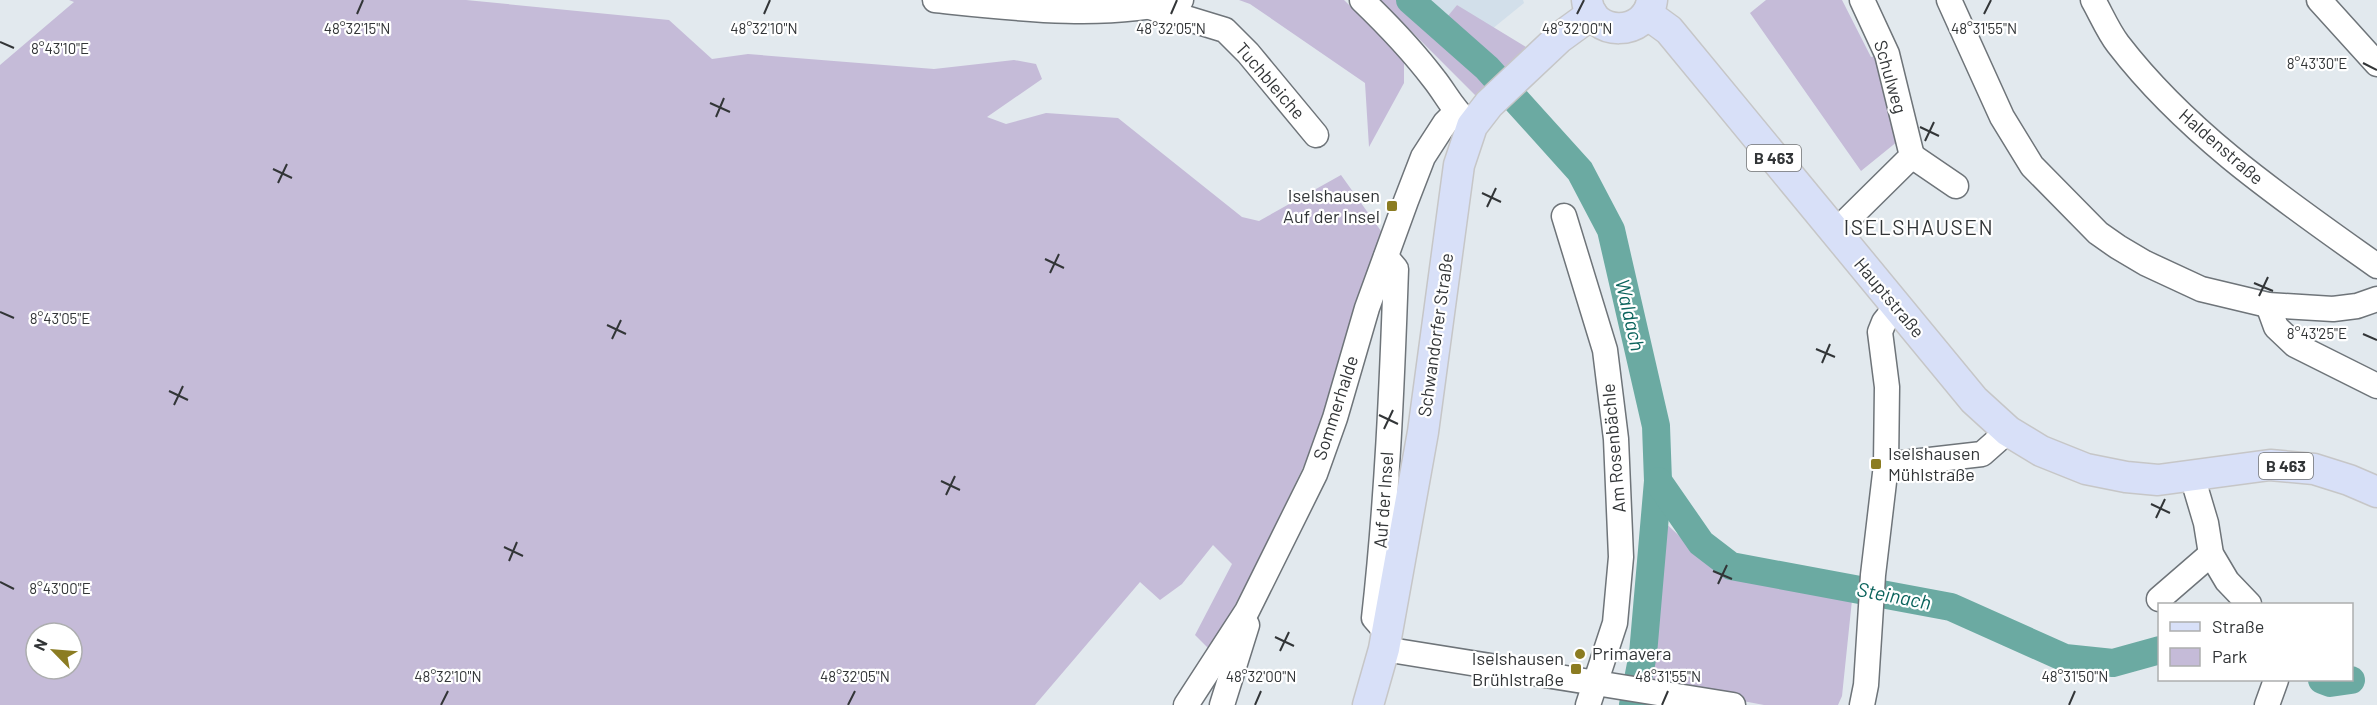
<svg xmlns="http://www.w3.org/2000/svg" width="2377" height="705" font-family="Barlow,sans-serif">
	<rect width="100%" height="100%" fill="#e2e9ee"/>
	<polygon fill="#d2dfea" points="1428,0 1523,0 1524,3 1492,29 1457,5 1448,17"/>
	<g fill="#c5bbd8" fill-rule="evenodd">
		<path d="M69,0H466L669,20L712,59L748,54L934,69L1014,60L1036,64L1042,79L987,117L1006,124L1046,113L1118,118L1242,217L1259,221L1341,175L1386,238L1308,457L1261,555L1211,651L1195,635L1232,564L1213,545L1182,584L1160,600L1140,582L1035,705H0V65L74,2ZM36,633H72V669H36Z"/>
		<polygon points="1239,0 1344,0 1404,59 1404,83 1369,147 1365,83 1250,4"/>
		<polygon points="1380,0 1428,0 1448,16 1457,5 1526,47 1479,99"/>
		<polygon points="1766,0 1842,0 1871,57 1887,54 1898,141 1861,171 1750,13"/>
		<polygon points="1657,515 1724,578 1852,600 1842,696 1838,705 1764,705 1647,683"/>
	</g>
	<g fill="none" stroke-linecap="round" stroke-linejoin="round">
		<g stroke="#6baaa2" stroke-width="28">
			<polyline points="1410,0 1487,68 1580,171 1611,230 1656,426 1658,481 1643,654 1633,705"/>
			<polyline points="1658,481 1701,543 1731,566 1951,607 2065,658 2113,663 2160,650"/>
			<polyline points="2322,680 2330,683 2351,680"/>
		</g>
		<g stroke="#6e7479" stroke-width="27">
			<g id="minor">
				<path d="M935,0C1011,8 1107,20 1181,0"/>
				<path d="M1362,0C1388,25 1412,50 1434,79C1446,94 1453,110 1468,122"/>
				<polyline points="1949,0 2002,117 2032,166 2098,233 2118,247 2145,263 2201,289 2268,305 2333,309 2357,306 2377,299"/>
				<path d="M2093,0C2101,14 2108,31 2118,44C2188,135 2284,200 2377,266"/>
				<polyline points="2319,0 2377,64"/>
				<polyline points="1153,8 1225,30 1248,53 1316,135"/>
				<polyline points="1912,156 1956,186"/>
				<polyline points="1564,216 1605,350 1616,439 1621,557 1615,623 1588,705"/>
				<polyline points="1835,232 1912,156 1887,54 1862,0"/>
				<path d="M1386,257L1396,269C1392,386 1387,502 1374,618L1387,633"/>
				<polyline points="2268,305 2276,327 2295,345 2377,386"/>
				<polyline points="1886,465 1982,454 2008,431"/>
				<polyline points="2192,476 2206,523 2211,554 2227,581 2249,604"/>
				<polyline points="2159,599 2211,554"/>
				<polyline points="1384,649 1733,705"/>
				<polyline points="1186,705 1247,611 1315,474 1335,418 1367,308 1406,201 1423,157 1445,123 1456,112"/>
				<polyline points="1222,705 1247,625"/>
				<polyline points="1862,705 1866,685 1873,575 1886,465 1887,387 1880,332 1884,322 1896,307"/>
				<polyline points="2267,705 2276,680"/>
			</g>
		</g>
		<g stroke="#c6c6c7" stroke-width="33">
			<g id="major">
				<path d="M1587,0C1591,38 1647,37 1652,0"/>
				<polyline points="1647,14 1669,30 1974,400 2008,431 2041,451 2086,469 2126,477 2158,480 2270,465 2314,469 2349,480 2377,492"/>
				<polyline points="1368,705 1384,649 1423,432 1459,165 1472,126 1489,104 1559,38 1592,14"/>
			</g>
		</g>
		<use href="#minor" stroke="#fff" stroke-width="24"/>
		<use href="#major" stroke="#d8e0f8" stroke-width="30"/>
	</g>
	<path fill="none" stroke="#323537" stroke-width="2" d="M357,14L363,0M764,14L770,0M1171,14L1177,0M1577,14L1584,0M1984,14L1991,0M0,42L14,48M2363,63L2377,70M710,103L730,112M716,117L724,98M1920,127L1939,136M1925,141L1934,122M273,169L292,178M278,183L287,164M1482,193L1501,202M1487,207L1496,188M1045,259L1064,268M1050,273L1059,254M2254,283L2273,291M2259,296L2268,277M0,312L14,318M607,325L626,334M2363,334L2377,340M612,339L621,320M1816,349L1835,357M1822,363L1830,344M169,391L188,400M174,405L183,386M1379,415L1398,424M1384,429L1393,410M941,481L960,490M946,495L955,476M2151,504L2170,513M2156,518L2165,499M504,547L523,556M509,561L517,542M1713,571L1732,579M0,582L14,589M1718,584L1727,565M1275,637L1294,646M1280,651L1289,632M441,705L448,691M848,705L855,691M1255,705L1261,691M1662,705L1668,691M2069,705L2075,691"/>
	<g fill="#8b7c22" stroke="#fff" stroke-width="2">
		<rect x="1386" y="200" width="12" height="12" rx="3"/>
		<rect x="1870" y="458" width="12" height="12" rx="3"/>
		<circle cx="1580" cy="654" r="6"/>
		<rect x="1570" y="663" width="12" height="12" rx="3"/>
	</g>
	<g text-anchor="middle" stroke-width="4.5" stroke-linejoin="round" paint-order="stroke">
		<g fill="#fff" stroke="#707273" stroke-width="1.5">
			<rect x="1747" y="145" width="54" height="26" rx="4.5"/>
			<rect x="2259" y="453" width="54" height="26" rx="4.5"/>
		</g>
		<g font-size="16" font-weight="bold" fill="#323537">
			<text x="1774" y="164">B 463</text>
			<text x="2286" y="472">B 463</text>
		</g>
		<g font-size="18" fill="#323537" stroke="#fff">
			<text transform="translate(1890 77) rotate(74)" y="6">Schulweg</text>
			<text transform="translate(1270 81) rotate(49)" y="6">Tuchbleiche</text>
			<text transform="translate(2221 147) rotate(41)" y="6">Haldenstraße</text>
			<text transform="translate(1889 298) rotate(50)" y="6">Hauptstraße</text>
			<text transform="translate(1436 335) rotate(-82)" y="6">Schwandorfer Straße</text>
			<text transform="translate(1336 408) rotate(-72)" y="6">Sommerhalde</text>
			<text transform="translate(1614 448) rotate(-95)" y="6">Am Rosenbächle</text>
			<text transform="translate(1384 500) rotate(-86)" y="6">Auf der Insel</text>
		</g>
		<g font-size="18" fill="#323537" stroke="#fff" text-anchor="end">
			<text x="1380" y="202">Iselshausen<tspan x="1380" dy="21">Auf der Insel</tspan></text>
			<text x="1888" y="460" text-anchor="start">Iselshausen<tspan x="1888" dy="21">Mühlstraße</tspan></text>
			<text x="1592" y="660" text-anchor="start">Primavera</text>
			<text x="1564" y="665">Iselshausen<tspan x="1564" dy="21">Brühlstraße</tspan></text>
		</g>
		<g font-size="20" font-style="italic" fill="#0b645d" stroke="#fff">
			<text transform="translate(1630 315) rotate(77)" y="7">Waldach</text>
			<text transform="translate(1894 596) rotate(11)" y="7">Steinach</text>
		</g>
		<g font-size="21" letter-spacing="1.5" fill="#323537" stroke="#fff">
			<text x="1919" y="235">ISELSHAUSEN</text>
		</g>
	</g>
	<g font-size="15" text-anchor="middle" fill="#323537" stroke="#fff" stroke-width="4.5" stroke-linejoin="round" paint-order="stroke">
		<text x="357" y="34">48°32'15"N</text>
		<text x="764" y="34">48°32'10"N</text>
		<text x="1171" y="34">48°32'05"N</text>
		<text x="1577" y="34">48°32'00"N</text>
		<text x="1984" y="34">48°31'55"N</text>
		<text x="60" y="54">8°43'10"E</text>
		<text x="2317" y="69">8°43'30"E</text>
		<text x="60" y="324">8°43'05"E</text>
		<text x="2317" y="339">8°43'25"E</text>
		<text x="60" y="594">8°43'00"E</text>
		<text x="448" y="682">48°32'10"N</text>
		<text x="855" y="682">48°32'05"N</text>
		<text x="1261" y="682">48°32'00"N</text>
		<text x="1668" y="682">48°31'55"N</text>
		<text x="2075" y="682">48°31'50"N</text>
	</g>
	<rect x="2158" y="603" width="195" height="78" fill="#ffffff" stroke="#adaeaf" stroke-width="1.5"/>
	<rect x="2170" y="622" width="30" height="9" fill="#d8e0f8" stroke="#adaeaf" stroke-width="1.5"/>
	<text x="2212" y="633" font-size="18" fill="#323537">Straße</text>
	<rect x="2170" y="648" width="30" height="18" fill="#c5bbd8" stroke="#adaeaf" stroke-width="1.5"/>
	<text x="2212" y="663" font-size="18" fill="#323537">Park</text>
	<g transform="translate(54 651) rotate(295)"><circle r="28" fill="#ffffff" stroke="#adaeaf" stroke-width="1.5"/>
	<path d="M0-4.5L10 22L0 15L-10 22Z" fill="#8b7c22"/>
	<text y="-9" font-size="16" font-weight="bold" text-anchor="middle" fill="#323537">N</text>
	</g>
</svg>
